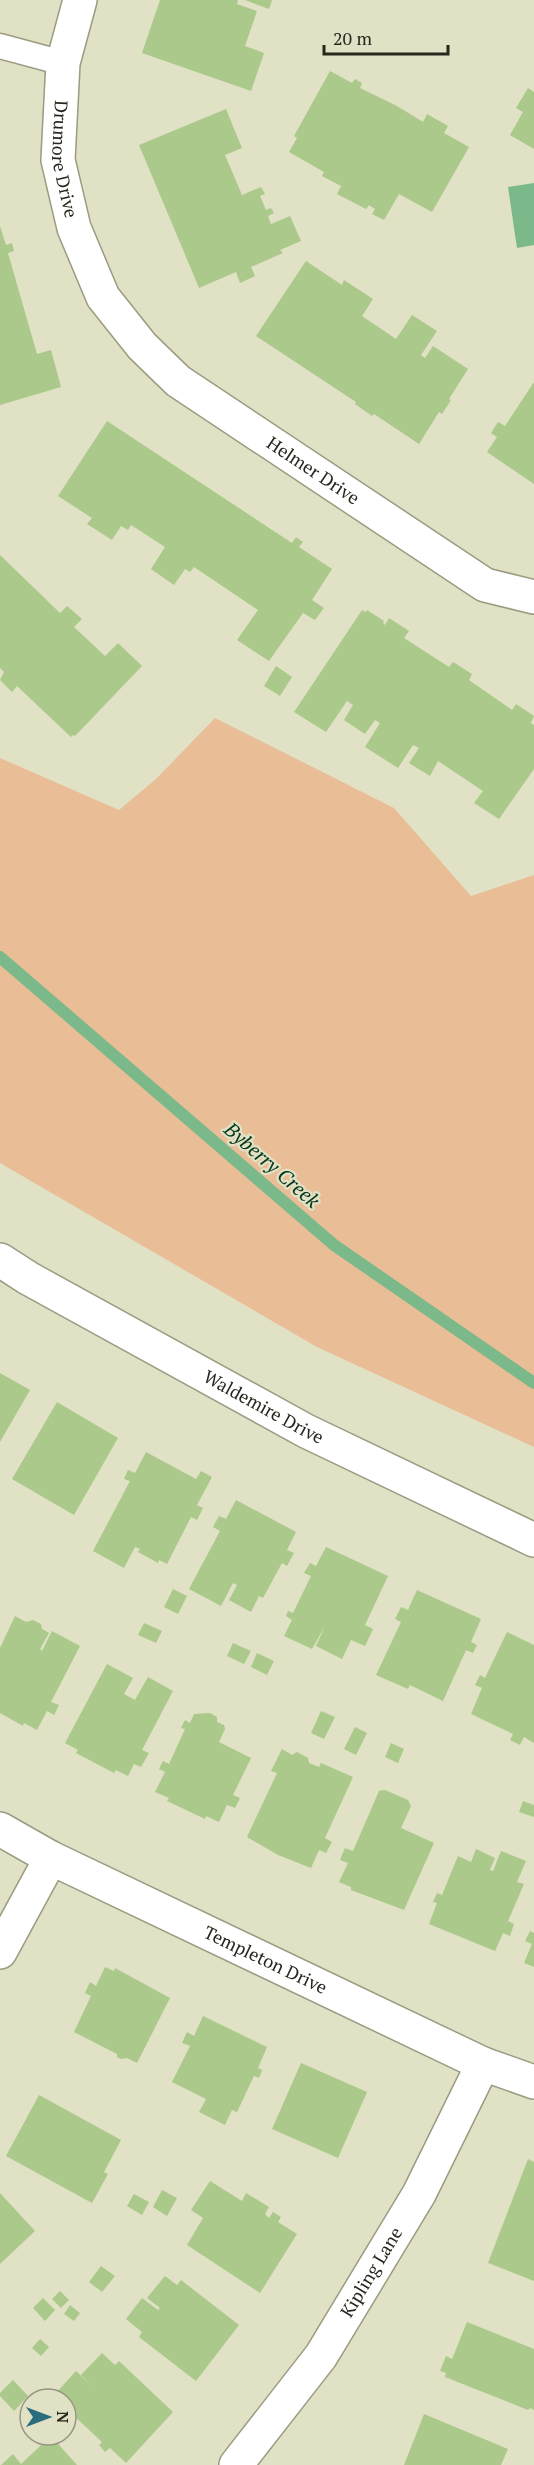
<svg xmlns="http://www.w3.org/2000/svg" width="534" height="2465" font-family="'PT Serif',serif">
	<rect width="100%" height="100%" fill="#e1e1c5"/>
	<polygon fill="#e9be97" points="215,718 394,808 471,896 534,875 534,1447 317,1347 0,1163 0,758 119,810 156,779"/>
	<polygon fill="#7bb88a" points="534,183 534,245 517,248 508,187"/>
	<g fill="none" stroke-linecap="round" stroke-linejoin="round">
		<polyline stroke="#7bb88a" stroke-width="12" points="0,957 334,1245 534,1383"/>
	</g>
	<g fill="#aac98a">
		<polygon points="160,0 238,0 237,4 257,11 245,46 264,53 251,91 142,53"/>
		<polygon points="245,0 272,0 269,9"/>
		<polygon points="330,71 352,83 355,79 362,83 360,88 397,106 423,122 427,114 448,126 444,133 469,147 432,212 399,194 384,220 372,214 375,209 369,205 366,209 337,194 341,186 322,176 324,172 289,152 297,138 294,136"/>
		<polygon points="528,88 534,92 534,149 510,135 523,112 516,108"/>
		<polygon points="226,109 242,148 225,155 242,195 261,187 265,194 260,196 266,210 271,208 274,213 268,216 271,224 290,216 301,241 280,250 283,253 251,267 255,276 240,283 236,272 199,288 139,145"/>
		<polygon points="0,226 6,245 12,243 14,251 8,253 37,354 51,350 61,387 0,405"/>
		<polygon points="306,261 342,285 344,280 373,299 362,316 396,339 412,315 437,331 421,355 425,358 433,346 468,369 449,399 451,400 442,414 439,412 419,444 374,414 372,416 355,404 356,402 256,336"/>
		<polygon points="534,382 534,484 487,452 497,437 491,433 498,422 505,426"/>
		<polygon points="107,421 292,543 296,537 303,542 299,547 332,569 312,600 324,608 315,620 303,613 269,661 237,640 258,610 194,567 190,572 185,569 174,585 151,569 165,547 131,525 128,530 121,526 112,540 87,524 92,518 58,496"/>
		<polygon points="0,555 60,613 67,606 82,619 74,627 105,656 118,643 142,666 75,736 73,735 71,737 17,686 12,692 0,680 4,672 0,668"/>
		<polygon points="362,610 366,612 367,610 384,621 383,623 385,625 389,618 409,631 404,638 449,667 453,662 472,674 469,680 512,710 516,704 534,716 531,723 534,725 534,769 499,819 474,803 483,791 438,761 430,776 409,763 419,748 413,745 398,768 365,747 380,723 375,720 365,734 344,720 353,705 347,701 326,732 294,712"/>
		<polygon points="276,666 292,677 280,696 264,686"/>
		<polygon points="0,1373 30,1390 0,1442"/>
		<polygon points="57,1402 118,1438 74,1515 12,1479"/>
		<polygon points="146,1452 196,1479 201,1471 212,1477 197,1505 203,1508 197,1520 191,1517 167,1564 159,1560 158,1563 138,1552 140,1549 135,1547 124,1568 93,1551 130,1481 124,1479 128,1470 135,1473"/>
		<polygon points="236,1500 296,1532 287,1550 294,1553 287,1566 282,1563 263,1598 259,1596 251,1612 229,1600 237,1585 233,1583 221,1606 189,1589 220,1531 213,1527 219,1516 226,1519"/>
		<polygon points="326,1547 388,1576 365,1625 373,1629 365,1646 351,1640 342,1659 316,1646 325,1626 312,1649 284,1636 292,1620 286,1616 288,1611 293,1613 311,1576 304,1573 310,1563 316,1566"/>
		<polygon points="173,1589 187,1596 178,1614 164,1607"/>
		<polygon points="417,1590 481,1619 471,1642 477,1645 473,1653 466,1650 443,1701 410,1685 408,1689 376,1675 401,1622 395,1619 401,1607 408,1610"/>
		<polygon points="15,1616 26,1622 33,1620 41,1624 42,1629 49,1633 40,1649 42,1651 52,1631 80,1646 51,1702 59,1705 54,1715 47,1711 37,1730 24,1723 23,1726 0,1713 0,1648"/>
		<polygon points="144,1623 162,1631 156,1643 138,1635"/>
		<polygon points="507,1632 534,1645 534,1743 524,1737 520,1745 510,1740 513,1734 471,1714 482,1688 475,1685 480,1675 485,1678"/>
		<polygon points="233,1643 251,1651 244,1664 227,1656"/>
		<polygon points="257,1653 274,1661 267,1675 251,1667"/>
		<polygon points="107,1664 133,1678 124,1694 135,1700 148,1677 173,1691 142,1750 149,1753 141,1767 134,1764 128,1776 116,1770 114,1773 76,1753 78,1750 65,1743"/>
		<polygon points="321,1711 335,1717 324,1739 311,1733"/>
		<polygon points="210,1713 217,1717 217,1722 224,1725 225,1729 219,1742 251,1758 233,1795 240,1798 235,1808 227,1805 219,1822 206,1816 205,1819 167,1801 169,1798 155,1792 165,1772 159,1769 163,1761 169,1764 185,1729 181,1728 185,1720 190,1723 194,1714"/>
		<polygon points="355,1727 367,1733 356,1755 344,1749"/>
		<polygon points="391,1743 404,1749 398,1763 385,1757"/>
		<polygon points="282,1749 292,1755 297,1752 308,1758 309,1763 319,1767 321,1763 353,1777 325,1838 332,1842 326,1853 319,1850 311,1868 278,1855 247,1837 277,1773 271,1771"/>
		<polygon points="385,1790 408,1800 411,1806 401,1828 434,1843 404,1910 351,1890 351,1887 339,1882 348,1863 340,1860 345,1848 353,1851 379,1791"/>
		<polygon points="523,1801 534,1805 534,1817 519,1812"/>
		<polygon points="476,1849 495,1858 490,1870 493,1871 501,1851 526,1861 517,1882 524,1884 508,1921 514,1924 510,1936 503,1933 495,1951 429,1924 437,1903 433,1902 437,1893 442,1895 458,1856 471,1862"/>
		<polygon points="530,1931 534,1933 534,1967 524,1963 532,1944 525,1941"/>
		<polygon points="105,1967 114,1971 115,1968 170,1998 137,2063 127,2058 121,2059 117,2057 117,2054 74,2032 91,1996 85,1993 90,1982 96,1986"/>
		<polygon points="203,2016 267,2047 258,2068 262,2070 259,2078 254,2076 237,2112 232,2110 225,2125 199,2112 206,2099 172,2082 190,2046 182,2043 187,2032 194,2036"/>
		<polygon points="301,2063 367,2092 338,2158 272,2129"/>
		<polygon points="39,2095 121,2140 104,2172 108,2174 92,2203 6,2156"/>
		<polygon points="528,2159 534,2162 534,2281 488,2263"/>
		<polygon points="210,2181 242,2201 246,2193 269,2207 265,2214 269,2218 273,2212 281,2217 278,2222 297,2234 260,2293 187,2245 203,2218 191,2210"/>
		<polygon points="162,2190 177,2198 167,2216 153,2207"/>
		<polygon points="0,2193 35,2231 0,2264"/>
		<polygon points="134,2194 149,2202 142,2215 127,2206"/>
		<polygon points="101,2266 115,2276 102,2292 89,2282"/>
		<polygon points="165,2276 177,2285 181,2280 239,2325 196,2381 139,2337 142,2332 126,2319 142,2298 158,2310 160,2308 147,2298"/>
		<polygon points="60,2291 69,2300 61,2308 52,2299"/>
		<polygon points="43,2298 55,2310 45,2321 33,2308"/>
		<polygon points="70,2305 80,2313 74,2321 64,2314"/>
		<polygon points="467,2322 534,2349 534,2410 530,2408 528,2410 445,2377 446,2373 440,2371 446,2356 452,2359"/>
		<polygon points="40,2339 49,2347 41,2356 32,2348"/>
		<polygon points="102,2353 115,2365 119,2361 173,2412 126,2463 110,2448 105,2452 99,2445 102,2442 72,2414 74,2412 66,2404 66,2399 61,2399 55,2394 76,2371 95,2389 81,2375"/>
		<polygon points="13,2380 28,2396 14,2411 0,2396 0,2393"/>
		<polygon points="424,2414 508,2449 501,2465 404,2465"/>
		<polygon points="51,2436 77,2465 1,2465 13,2454 21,2464"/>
	</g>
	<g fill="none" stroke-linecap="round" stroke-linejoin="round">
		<g stroke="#9a9b80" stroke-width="27">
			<polyline id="service" points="0,46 63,63"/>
		</g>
		<g stroke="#9a9b80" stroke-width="36">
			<g id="minor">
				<path id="s1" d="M80,0L63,63L58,160L74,228L103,297L142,346L178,381L485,585L534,597"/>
				<path id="s2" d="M0,1260L28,1278L306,1431L534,1540"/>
				<path id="s3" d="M0,1829L51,1858L483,2064L534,2082"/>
				<polyline points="0,1952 51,1858"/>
				<path id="s4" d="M236,2465L321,2356L419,2194L483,2064"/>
			</g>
		</g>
		<use href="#service" stroke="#fff" stroke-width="24"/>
		<use href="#minor" stroke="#fff" stroke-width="33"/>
	</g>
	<g text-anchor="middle" stroke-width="4.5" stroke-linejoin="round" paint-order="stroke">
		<g font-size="18" fill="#27271d" stroke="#e1e1c5">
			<text dy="6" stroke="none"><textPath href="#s1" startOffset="162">Drumore Drive</textPath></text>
			<text dy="6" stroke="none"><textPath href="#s1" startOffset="582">Helmer Drive</textPath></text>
			<text dy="6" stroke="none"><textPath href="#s2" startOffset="302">Waldemire Drive</textPath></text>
			<text dy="6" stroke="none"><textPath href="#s3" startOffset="296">Templeton Drive</textPath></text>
			<text dy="6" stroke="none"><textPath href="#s4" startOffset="236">Kipling Lane</textPath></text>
		</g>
		<g font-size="20" font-style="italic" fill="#07371a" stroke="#e1e1c5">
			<text transform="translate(272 1165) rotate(41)" y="7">Byberry Creek</text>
		</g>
	</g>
	<g transform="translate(48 2417) rotate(90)"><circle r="28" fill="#e1e1c5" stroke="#979782" stroke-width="1.5"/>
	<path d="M0-4.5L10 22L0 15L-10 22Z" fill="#286c7d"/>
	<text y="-9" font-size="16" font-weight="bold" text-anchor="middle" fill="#27271d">N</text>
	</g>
	<path d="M324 45v9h124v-9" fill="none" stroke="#27271d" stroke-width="3"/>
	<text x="333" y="45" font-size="18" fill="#27271d" stroke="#e1e1c5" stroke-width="4.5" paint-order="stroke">20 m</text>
</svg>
